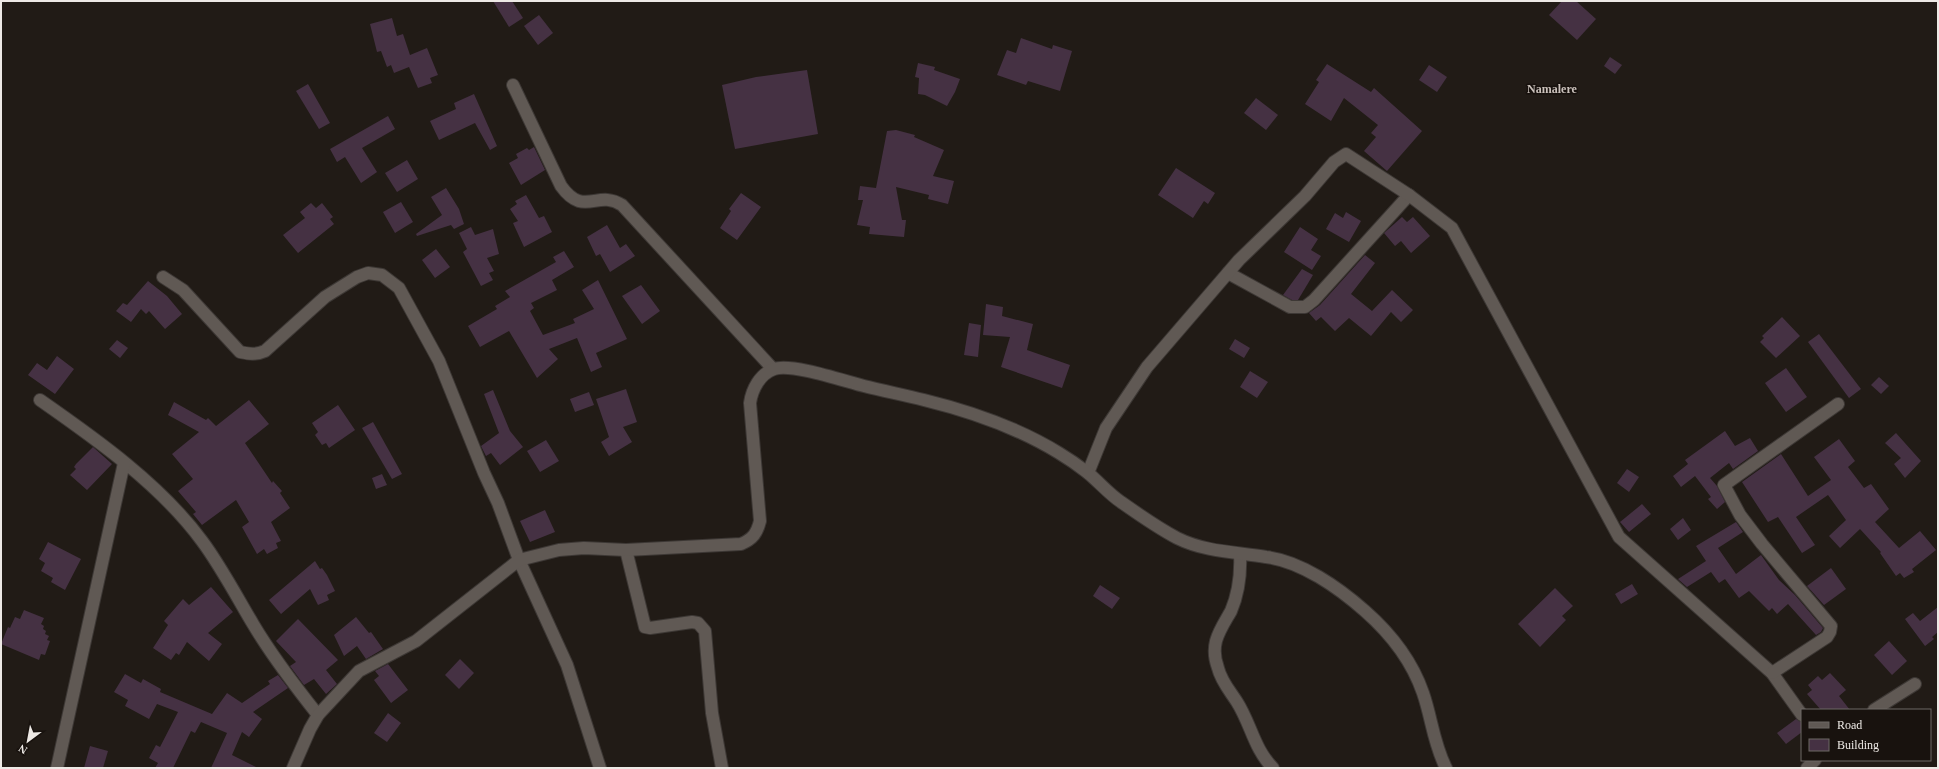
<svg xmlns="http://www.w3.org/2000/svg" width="1939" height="769" font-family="'Times New Roman',serif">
	<rect width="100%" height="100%" fill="#211b16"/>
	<g fill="#453143">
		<polygon points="493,1 512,1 523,18 509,27"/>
		<polygon points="1562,1 1576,1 1596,19 1577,40 1549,15"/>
		<polygon points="539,15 553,33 538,45 524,26"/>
		<polygon points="392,18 397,36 403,34 410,55 427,48 438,75 430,78 432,83 418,88 409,67 394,73 391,65 387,67 381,51 377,52 370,24"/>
		<polygon points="1021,38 1052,49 1053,45 1072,51 1060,91 1028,81 1026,85 997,75 1007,50 1016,53"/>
		<polygon points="1610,57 1622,65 1615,74 1604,66"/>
		<polygon points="918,63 935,67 934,70 960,79 955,92 947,106 925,95 918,94 919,78 915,77"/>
		<polygon points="1327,64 1371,92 1374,88 1422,131 1387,171 1364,151 1376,137 1371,133 1378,125 1344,98 1331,121 1305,104 1319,82 1316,80"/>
		<polygon points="1429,65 1447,77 1437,92 1419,80"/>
		<polygon points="807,70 818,134 735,149 722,85 756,77"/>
		<polygon points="308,84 330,123 319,129 296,91"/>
		<polygon points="474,94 497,146 490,150 475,123 439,140 430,121 456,109 454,103"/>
		<polygon points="1256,98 1278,115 1266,130 1244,113"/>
		<polygon points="388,116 395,129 362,148 377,172 361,183 345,157 337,162 330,149"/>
		<polygon points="896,130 915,135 914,137 944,150 933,176 954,181 948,204 928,199 929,195 896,187 902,220 906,220 904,237 869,234 870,227 857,225 863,200 858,200 860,186 876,188 887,131"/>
		<polygon points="534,147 545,170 521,185 509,163 518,158 516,154 527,148 529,150"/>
		<polygon points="407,160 418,179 397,192 385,173"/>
		<polygon points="1176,168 1215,193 1208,204 1204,201 1193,218 1158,195"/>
		<polygon points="446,188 459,209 464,224 454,229 451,225 417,236 416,234 442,215 431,197"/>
		<polygon points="741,193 761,207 737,240 720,228 731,211 729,209"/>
		<polygon points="526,195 539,218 544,216 552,232 524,247 513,223 518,221 510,209 517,204 515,201"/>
		<polygon points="401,202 413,222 395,233 383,212"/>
		<polygon points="311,203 316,208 322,203 333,217 330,219 334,224 298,253 283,235 305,218 300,212"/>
		<polygon points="1346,212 1361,221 1349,242 1326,229 1335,213 1343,218"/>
		<polygon points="1402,217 1407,222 1413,217 1430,236 1411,253 1401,241 1395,246 1384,233"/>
		<polygon points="607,225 620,248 626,244 635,256 610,272 600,254 596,256 587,237"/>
		<polygon points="471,227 475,235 493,229 499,254 487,258 494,271 489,273 493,280 481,286 463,252 467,249 459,233"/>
		<polygon points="1300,227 1318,239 1311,250 1321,256 1312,270 1284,252"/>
		<polygon points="436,249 450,267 435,278 422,260"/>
		<polygon points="564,251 574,267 552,280 557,290 531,303 534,308 530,311 543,335 575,323 573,319 594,309 582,290 598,280 627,339 596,353 602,367 591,372 577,338 549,349 558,359 537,378 509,331 480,347 468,326 497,309 495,306 510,297 505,291 556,262 553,257"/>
		<polygon points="1365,255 1375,263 1351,294 1372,311 1392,290 1413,310 1401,322 1391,312 1371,336 1349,318 1335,331 1321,317 1316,321 1309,313 1320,305"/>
		<polygon points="1302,269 1313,275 1298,300 1292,300 1283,295"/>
		<polygon points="148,281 167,296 182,314 165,329 149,311 146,314 141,309 131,322 116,311 123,303 127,305"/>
		<polygon points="641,285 660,311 642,324 622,296"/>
		<polygon points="986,304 1003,307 1002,316 1033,324 1027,350 1070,365 1062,388 1001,367 1010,337 983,335"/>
		<polygon points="1782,317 1800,336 1776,358 1760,342 1764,338 1762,336"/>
		<polygon points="969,323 981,325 978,357 964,355"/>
		<polygon points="1819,334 1861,389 1849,398 1808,342"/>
		<polygon points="1235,339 1250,348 1244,358 1229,349"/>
		<polygon points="117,340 128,348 120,358 109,349"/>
		<polygon points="57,356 74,369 55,394 28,375 37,363 47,370"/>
		<polygon points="1786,368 1807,397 1786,412 1765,383"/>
		<polygon points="1250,371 1268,382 1257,398 1240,387"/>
		<polygon points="1879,377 1889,386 1881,394 1871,385"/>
		<polygon points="626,389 637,422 623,427 632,442 609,456 601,442 609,437 596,399"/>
		<polygon points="493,390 510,431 523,447 500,465 491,453 486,456 481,446 499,433 484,394"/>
		<polygon points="589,392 594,405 575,412 570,399"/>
		<polygon points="249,400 269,424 245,443 272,483 273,481 282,491 280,493 290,508 271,522 281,541 276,543 278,548 267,554 264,549 257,554 242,527 249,522 236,500 202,525 193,514 196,512 178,491 193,479 172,454 199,432 168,415 174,402 206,420 208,418 216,426"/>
		<polygon points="338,405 355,430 329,448 326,443 322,445 315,435 318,432 312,423"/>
		<polygon points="373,422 402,474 392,479 362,428"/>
		<polygon points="1725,431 1735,446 1750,438 1758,451 1733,469 1729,463 1710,478 1717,486 1725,502 1717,509 1708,499 1711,497 1695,476 1681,487 1673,476 1688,464 1685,460"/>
		<polygon points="1896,433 1921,461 1905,478 1894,464 1901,458 1885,443"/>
		<polygon points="1839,439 1855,461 1848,467 1864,488 1871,484 1889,509 1875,522 1899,548 1920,531 1936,550 1912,569 1914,572 1904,578 1900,573 1896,576 1880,553 1881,552 1860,529 1840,548 1829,536 1846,520 1828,495 1796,517 1815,545 1802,553 1778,517 1768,522 1742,482 1781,454 1808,496 1831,480 1814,457"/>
		<polygon points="546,440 559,461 540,472 527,451"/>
		<polygon points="93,447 112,464 87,490 70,475 76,469 74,467 76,464"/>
		<polygon points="1627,469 1639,477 1629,492 1617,483"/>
		<polygon points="382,474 387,485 376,489 372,478"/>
		<polygon points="1642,504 1651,514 1629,532 1620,522"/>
		<polygon points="545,510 555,532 530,542 520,521"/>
		<polygon points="1683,518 1691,530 1678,540 1670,529"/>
		<polygon points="1736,522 1743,532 1718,548 1736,574 1761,555 1779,580 1795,595 1823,628 1821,632 1816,635 1788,604 1777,614 1772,608 1769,611 1749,591 1739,598 1725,579 1719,583 1711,572 1687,587 1679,580 1678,579 1706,561 1696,546"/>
		<polygon points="48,542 81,559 65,590 51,582 53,578 41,571 45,563 39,559"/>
		<polygon points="315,561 320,569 322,568 327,575 335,591 327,595 329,600 318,605 310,589 281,614 269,600"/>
		<polygon points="1831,568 1846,589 1824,605 1807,586"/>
		<polygon points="1632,584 1638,594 1621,604 1615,594"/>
		<polygon points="1100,585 1120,598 1112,609 1093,596"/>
		<polygon points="211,587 233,612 208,633 222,644 209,661 187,642 179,655 176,653 171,660 153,648 168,625 164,621 183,599 189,605"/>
		<polygon points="1555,588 1573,606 1562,616 1566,620 1540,647 1518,624"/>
		<polygon points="1938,607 1938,632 1932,637 1934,639 1925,646 1905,619 1913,613 1920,621"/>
		<polygon points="24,610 44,618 41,624 44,626 43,629 46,631 45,634 49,636 47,640 50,641 45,655 41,654 39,660 1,644 8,627 10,628 15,617 20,619"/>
		<polygon points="356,617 369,633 371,632 383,649 366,659 357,646 344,656 334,635"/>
		<polygon points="298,619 338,660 326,670 337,684 326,694 314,679 304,685 290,666 296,662 276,641"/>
		<polygon points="1889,641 1907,661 1892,675 1874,655"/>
		<polygon points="460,659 474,673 459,689 445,675"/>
		<polygon points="388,664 408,690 391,703 374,680 379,676 375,671"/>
		<polygon points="1830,673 1846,690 1839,696 1850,710 1821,710 1807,694 1812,690 1808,685 1818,676 1822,680"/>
		<polygon points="125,674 141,683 143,679 161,689 160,692 212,714 227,693 242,703 270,684 268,681 278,675 288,688 253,712 262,719 249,737 242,732 232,755 258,768 211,768 227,733 201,722 195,733 191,731 173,768 155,768 158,763 149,758 156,745 160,747 178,712 157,704 149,719 125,706 128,700 114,692"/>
		<polygon points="388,713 401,723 387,742 374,733"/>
		<polygon points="1796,719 1802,722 1802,732 1786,744 1777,733"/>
		<polygon points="90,746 108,751 103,768 84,768"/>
	</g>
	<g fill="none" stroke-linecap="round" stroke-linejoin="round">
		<g stroke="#3d3835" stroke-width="14">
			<g id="street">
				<path d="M513,85L561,186C584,218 597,189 622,205L773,369"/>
				<polyline points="1228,273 1290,307 1305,307 1314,300 1409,195"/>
				<path d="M163,277L183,290L240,352C250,354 256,355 265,351L325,297L357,277L368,273L382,275L399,288L439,361L484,473L498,503L519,560L567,665L600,768"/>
				<path d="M40,400C96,439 161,485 202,541C220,565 237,597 253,624C272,656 295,686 318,715"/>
				<polyline points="1088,473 1106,428 1147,367 1239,260 1305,196 1334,162 1346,154 1409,195 1452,228 1619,537 1772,673 1802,715"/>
				<polyline points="626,550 645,627 650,628 692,622 698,623 705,631 712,713 722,768"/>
				<path d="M1240,554C1241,574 1239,592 1231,611C1226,620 1219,630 1216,641C1214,649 1215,660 1218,668C1221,681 1230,691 1237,702C1251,724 1254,749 1273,768"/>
				<polyline points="1772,673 1827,637 1830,632 1831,626 1762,544 1740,515 1724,485 1838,404"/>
				<polyline points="1874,710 1915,684"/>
				<polyline points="57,768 124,463"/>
				<path d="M293,768L310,729L318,715L359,671L416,641L519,560L559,550L584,548L626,550L741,544C753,539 757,533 760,521L750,403C752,389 760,374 774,369C792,363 844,381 864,386C884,391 904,395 924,400C969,411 1020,429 1059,453C1069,459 1079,466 1088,473C1099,482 1109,494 1121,502C1138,514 1158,528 1177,538C1205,552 1236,552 1266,557C1301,561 1339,588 1365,611C1390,633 1412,661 1423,693C1432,719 1433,742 1446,768"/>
				<polyline points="1807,768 1815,760"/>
			</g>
		</g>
		<use href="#street" stroke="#605954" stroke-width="12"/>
	</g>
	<g text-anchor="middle" stroke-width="3" stroke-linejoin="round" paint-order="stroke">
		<g font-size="12" font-weight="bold" fill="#cbc2bc" stroke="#18120e">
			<text x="1552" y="93">Namalere</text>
		</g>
	</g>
	<rect width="1939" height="769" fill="none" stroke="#ede9e5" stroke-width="4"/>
	<rect x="1801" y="709" width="130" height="52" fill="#18120e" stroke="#6d6864"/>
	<rect x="1809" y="722" width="20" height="6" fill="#605954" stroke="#6d6864"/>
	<text x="1837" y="729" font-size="12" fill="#ede9e5">Road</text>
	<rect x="1809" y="739" width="20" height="12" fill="#453143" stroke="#6d6864"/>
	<text x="1837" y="749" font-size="12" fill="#ede9e5">Building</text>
	<g transform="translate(28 741) rotate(212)" stroke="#18120e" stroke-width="3" paint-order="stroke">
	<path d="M0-3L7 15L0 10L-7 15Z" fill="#ede9e5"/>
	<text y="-6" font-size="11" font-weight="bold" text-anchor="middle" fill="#ede9e5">N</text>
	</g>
</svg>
